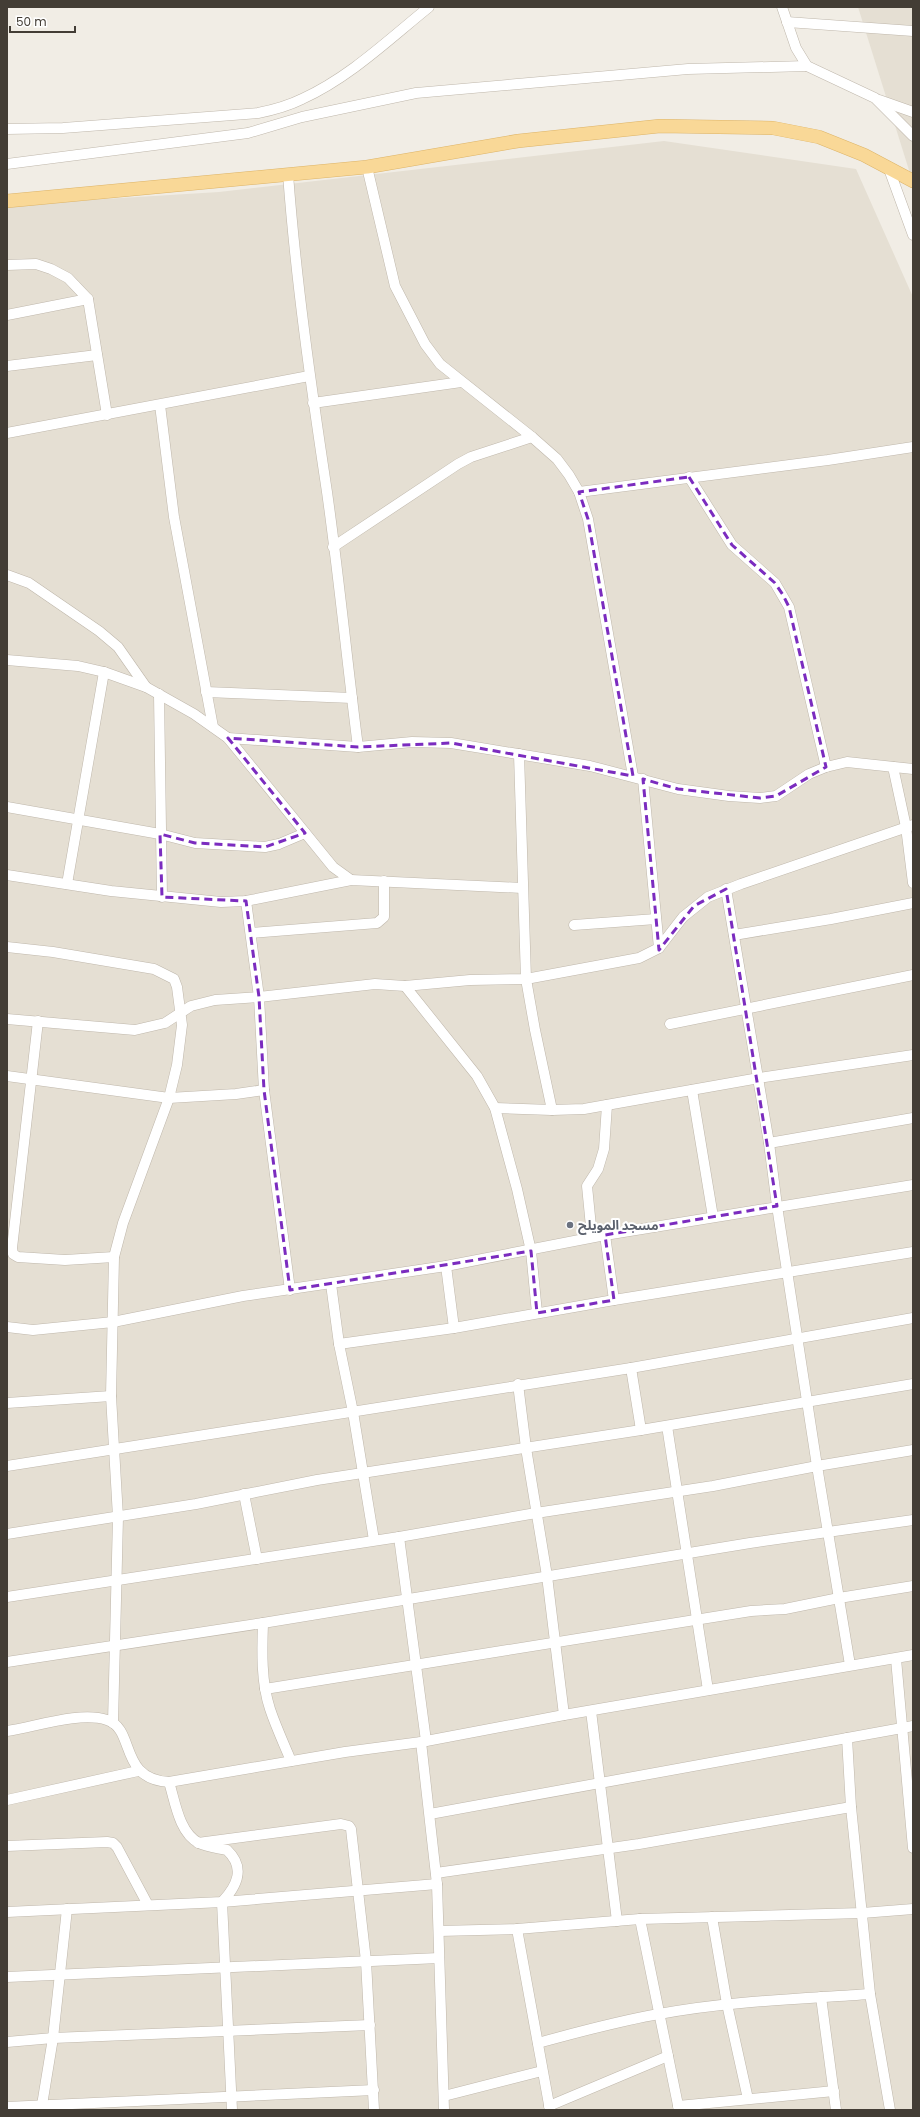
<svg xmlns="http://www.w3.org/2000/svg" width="920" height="2117" font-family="Poppins,'Noto Sans Arabic',sans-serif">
	<rect width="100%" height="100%" fill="#f1ede5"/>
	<g fill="#e5dfd3">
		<polygon points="858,7 913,7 913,183"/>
		<polygon points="664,141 856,169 913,297 913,2110 7,2110 7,205 219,192"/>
	</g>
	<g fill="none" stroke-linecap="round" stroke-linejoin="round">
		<g stroke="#bfb7ab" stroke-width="11">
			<g id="minor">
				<polyline points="782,7 796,48 807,66 875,98 913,136"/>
				<polyline points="787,22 913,31"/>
				<polyline points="879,100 913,112"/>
				<path d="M7,129L63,128L258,113C273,110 288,106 302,99C350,77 388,40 429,7"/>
				<polyline points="7,164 248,133 302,117 416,93 688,69 807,66"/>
				<polyline points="367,167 395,286 425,344 440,364 532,437 557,459 569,475 579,492 588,519 633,776"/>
				<polyline points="889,169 913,235"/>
				<path d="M288,174C296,281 311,386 327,492C339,577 347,662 358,747"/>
				<polyline points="7,265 36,264 51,269 68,278 88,299 107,415"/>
				<polyline points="7,315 88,299"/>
				<polyline points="7,366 97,355"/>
				<polyline points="313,403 461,382"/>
				<polyline points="160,405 174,517 213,727"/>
				<polyline points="7,433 309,376"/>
				<polyline points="689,477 732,545 775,583 789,607 826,767"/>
				<polyline points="579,492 828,460 913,447"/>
				<polyline points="333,547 458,464 471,457 532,437"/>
				<polyline points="7,575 29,583 99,631 118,647 146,687"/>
				<polyline points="7,660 78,666 104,672 146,687 194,714 228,738 333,867 351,880"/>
				<polyline points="206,692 352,698"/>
				<polyline points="159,694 162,897"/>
				<polyline points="228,738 358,747 412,742 451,743 590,766 678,789 729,796 760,798 776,796 809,774 826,767 847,762 913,769"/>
				<polyline points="519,754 526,979 535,1030 552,1110"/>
				<polyline points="893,767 906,827 913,883"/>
				<polyline points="643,779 659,948"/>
				<polyline points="7,807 160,834 195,843 265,847 279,844 305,833"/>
				<polyline points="7,875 111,891 221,902 246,901 351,880 522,888"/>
				<polyline points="67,884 104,672"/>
				<polyline points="726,889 769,1143 777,1206 817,1466 850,1665"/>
				<polyline points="246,901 259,997 264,1090 290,1290"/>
				<polyline points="574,925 656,919"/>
				<polyline points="251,933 377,923 384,917 384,881"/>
				<polyline points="734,935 831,919 913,903"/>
				<polyline points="7,947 53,952 154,969 174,979 177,987 182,1025 177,1065 169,1098 123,1223 114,1257 111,1396 118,1517 113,1723"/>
				<polyline points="405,986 477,1076 495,1108 517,1189 531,1251 537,1313"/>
				<polyline points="7,1019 135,1030 165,1023 191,1006 215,1000 259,997 375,984 405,986 470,980 526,979 639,958 659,948 683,917 708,897 741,884 913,825"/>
				<polyline points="38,1021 12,1248 13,1254 18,1257 65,1260 114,1257"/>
				<polyline points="670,1024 913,975"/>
				<polyline points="7,1076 169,1098 236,1094 264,1090"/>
				<polyline points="692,1090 713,1217"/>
				<polyline points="495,1108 552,1110 584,1109 759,1078 913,1055"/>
				<polyline points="769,1143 913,1118"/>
				<polyline points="605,1235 614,1300"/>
				<polyline points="592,1237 587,1186 598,1169 604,1149 607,1105"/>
				<polyline points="446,1266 454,1328"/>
				<polyline points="331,1284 339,1344 353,1412 374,1540"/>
				<polyline points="7,1327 33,1330 113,1322 243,1296 446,1266 605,1235 913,1185"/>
				<polyline points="339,1344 454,1328 614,1300 913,1252"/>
				<polyline points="631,1368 641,1430"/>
				<polyline points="518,1384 526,1448 547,1576 564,1715"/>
				<polyline points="7,1403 111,1396"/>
				<polyline points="667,1426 708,1690"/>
				<polyline points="7,1466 631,1368 913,1318"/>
				<polyline points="244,1494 257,1559"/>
				<polyline points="7,1534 196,1504 317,1480 641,1430 913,1384"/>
				<polyline points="399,1537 426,1741"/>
				<polyline points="7,1597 399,1537 536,1513 713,1486 817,1466 913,1450"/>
				<path d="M263,1623C262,1651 261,1682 270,1709C276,1727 284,1744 291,1761"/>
				<polyline points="896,1659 913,1848"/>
				<polyline points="7,1662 263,1623 750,1543 913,1520"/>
				<polyline points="265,1689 751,1611 785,1609 839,1598 913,1586"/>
				<polyline points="591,1711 617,1921"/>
				<path d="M7,1731C35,1727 80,1711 107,1720C136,1729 118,1779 169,1782L345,1752L421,1742L564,1715L913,1655"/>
				<polyline points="847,1738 851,1807 870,1994 890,2110"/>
				<polyline points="421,1742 437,1884 444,2110"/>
				<path d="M169,1782C175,1801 179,1833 199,1843C207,1847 218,1848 227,1850C246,1868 237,1886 222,1902L232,2110"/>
				<polyline points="7,1800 138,1771"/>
				<polyline points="430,1814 913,1726"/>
				<polyline points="198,1843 341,1824 349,1826 351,1829 366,1961 374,2110"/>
				<polyline points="7,1846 107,1842 113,1843 117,1847 148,1905"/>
				<polyline points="436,1873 639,1844 851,1807"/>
				<polyline points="7,1912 222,1902 437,1884"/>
				<polyline points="712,1917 727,2004 748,2099"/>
				<polyline points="640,1919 679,2110"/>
				<polyline points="517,1929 550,2110"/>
				<polyline points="439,1931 517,1929 640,1919 862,1913 913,1909"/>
				<polyline points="7,1977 439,1958"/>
				<polyline points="821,1997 836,2110"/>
				<polyline points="7,2042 53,2038 370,2025"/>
				<path d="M538,2043C578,2032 618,2021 659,2014C728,2001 800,1999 870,1994"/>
				<polyline points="444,2096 542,2071"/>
				<polyline points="42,2105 53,2038 67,1909"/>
				<polyline points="549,2106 668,2056"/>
				<polyline points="678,2106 834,2091"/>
				<polyline points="7,2107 374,2090"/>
			</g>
		</g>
		<g stroke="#ddb468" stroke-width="14">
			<polyline id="major" points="7,201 367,167 518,141 660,126 773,128 819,137 864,155 913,181"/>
		</g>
		<use href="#minor" stroke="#fff" stroke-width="10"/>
		<use href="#major" stroke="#f9d897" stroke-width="13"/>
	</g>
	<path fill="none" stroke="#7b2cbf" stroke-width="3" stroke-dasharray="8 5" stroke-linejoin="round" d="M689,477L732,545L775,583L783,595L789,607L826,767L776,796L760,798L678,789L643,779L659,950L694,906L726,889L777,1206L605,1235L614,1300L537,1313L531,1251L290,1290L264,1090L259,997L246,901L162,897L160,834L195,843L265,847L305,833L228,738L358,747L451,743L633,776L588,519L579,492Z"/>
	<circle fill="#6b7280" stroke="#fff" stroke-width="1.5" cx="570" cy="1225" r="4"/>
	<g text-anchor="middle" stroke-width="4" stroke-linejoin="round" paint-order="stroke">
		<g font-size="13" font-weight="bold" fill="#5b616d" stroke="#fff" text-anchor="start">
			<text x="578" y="1230">مسجد المويلح</text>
		</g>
	</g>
	<rect width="920" height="2117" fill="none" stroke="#433d35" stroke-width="16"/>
	<path d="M10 26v6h65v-6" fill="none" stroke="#433d35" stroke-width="2"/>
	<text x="16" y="26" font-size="12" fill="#433d35" stroke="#ffffff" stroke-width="3" paint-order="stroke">50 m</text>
</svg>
